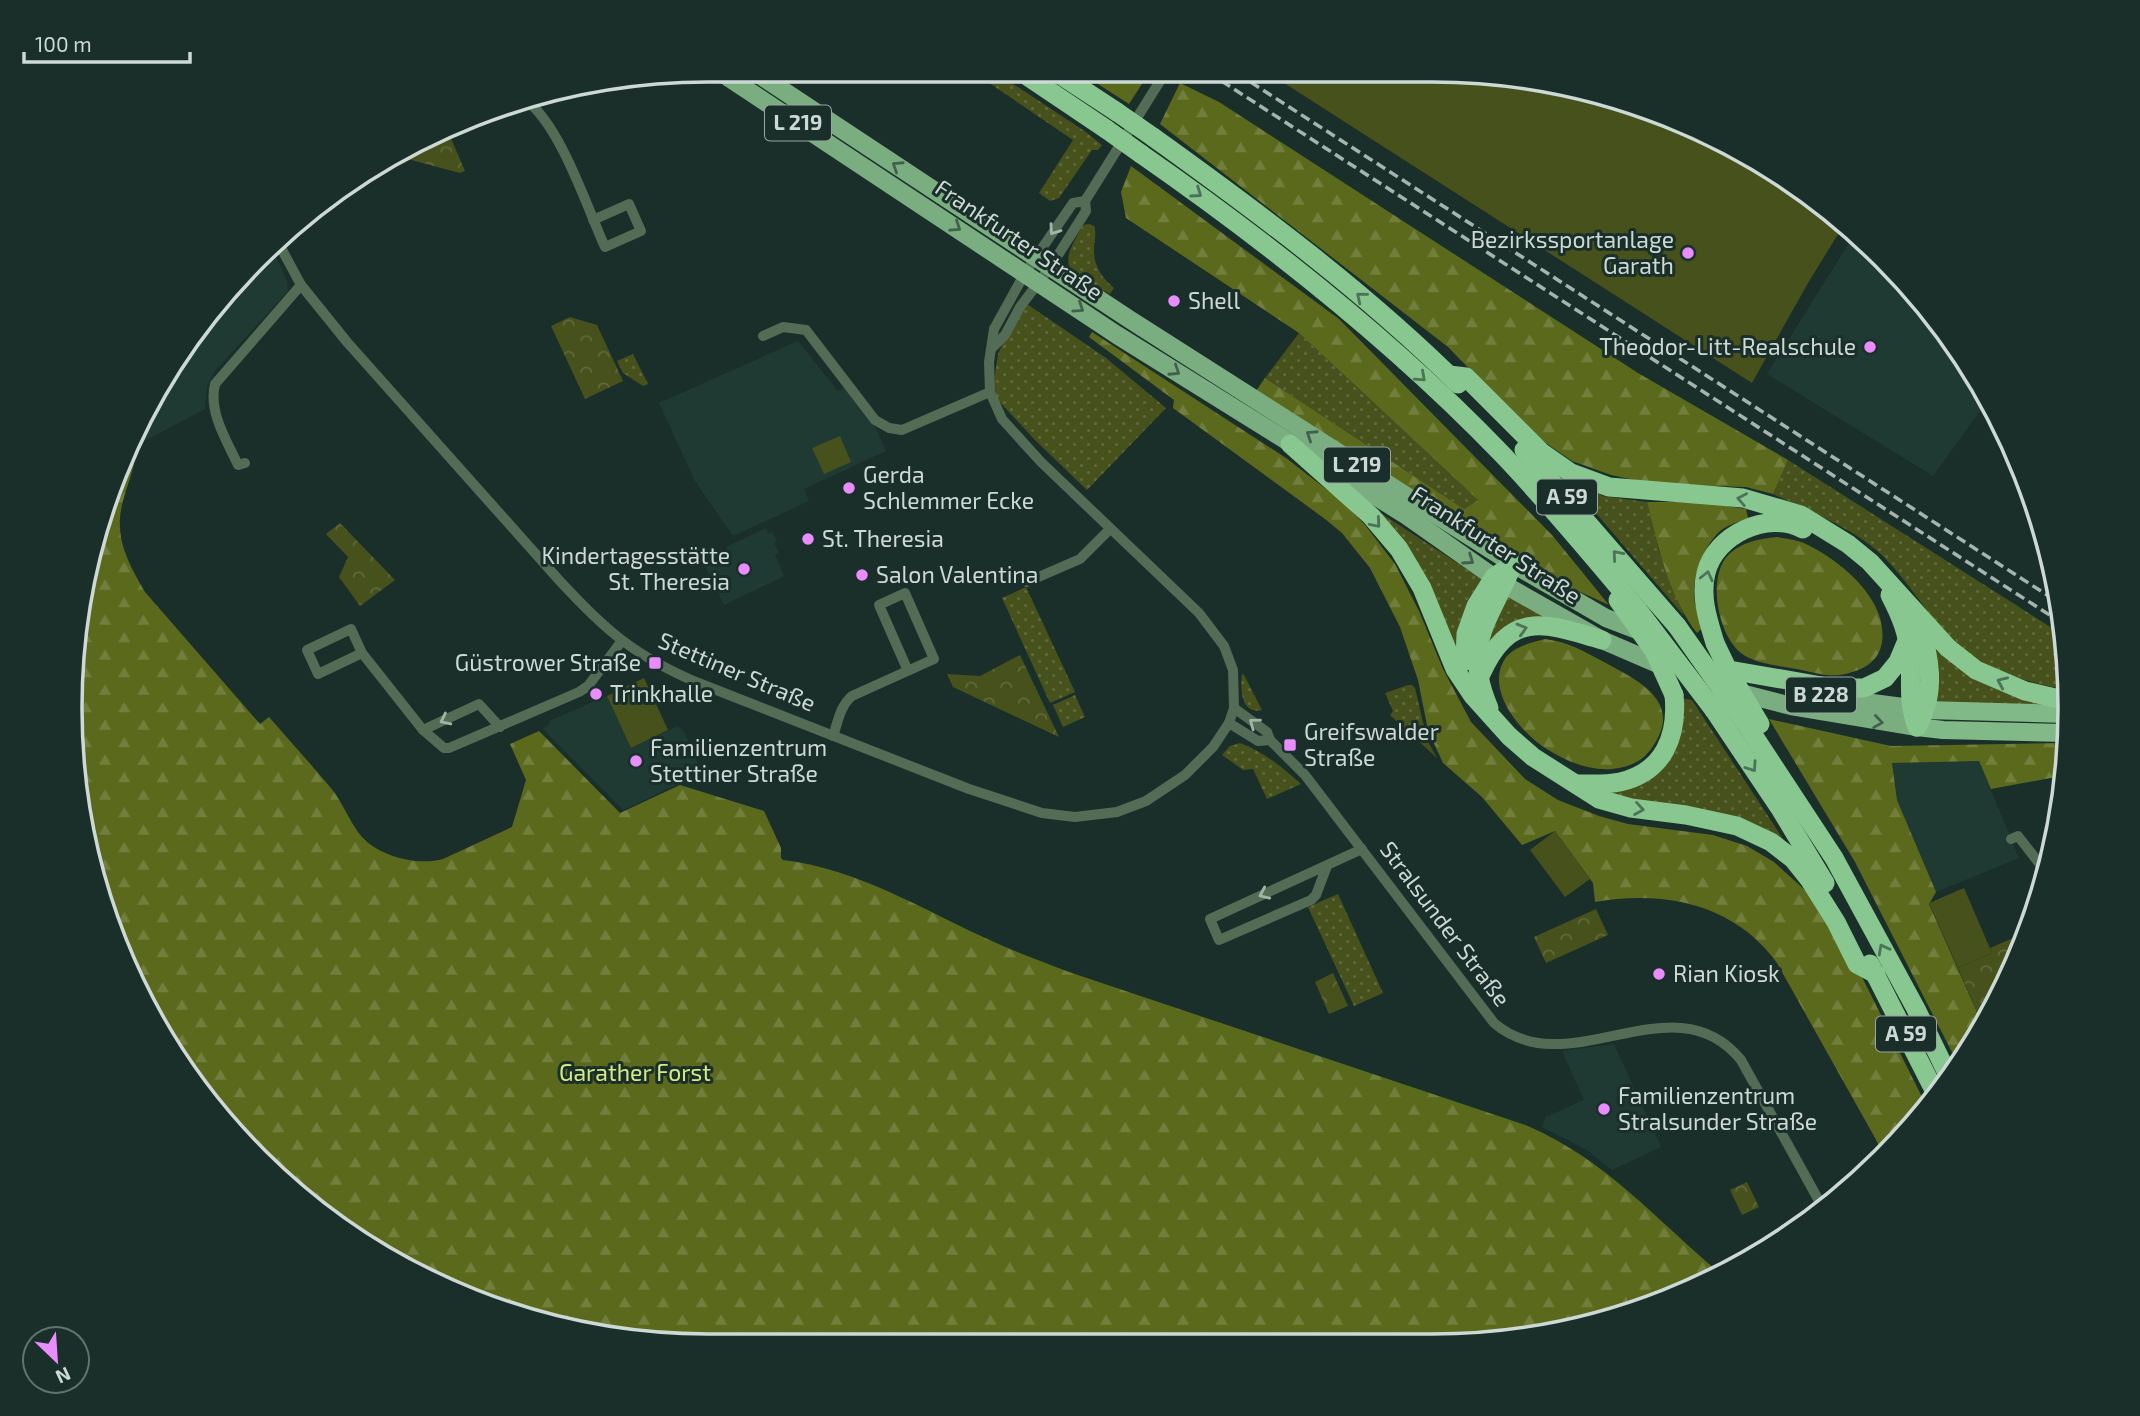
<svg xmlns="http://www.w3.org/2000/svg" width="2140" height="1416" font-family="'Exo 2',sans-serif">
	<defs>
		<pattern id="grass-dots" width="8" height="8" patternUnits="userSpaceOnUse" patternTransform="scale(1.75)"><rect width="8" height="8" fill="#46511b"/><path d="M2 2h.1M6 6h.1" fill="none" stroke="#60693b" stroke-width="1.8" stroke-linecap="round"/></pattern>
		<pattern id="forest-firs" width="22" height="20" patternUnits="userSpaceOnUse" patternTransform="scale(1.75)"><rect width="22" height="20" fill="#5b691c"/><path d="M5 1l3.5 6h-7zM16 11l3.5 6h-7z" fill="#717e3c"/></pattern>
		<pattern id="park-crowns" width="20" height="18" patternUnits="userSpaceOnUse" patternTransform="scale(1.75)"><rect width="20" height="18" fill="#46511b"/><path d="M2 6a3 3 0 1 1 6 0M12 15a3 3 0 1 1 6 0" fill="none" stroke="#60693b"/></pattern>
	</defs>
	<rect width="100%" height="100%" fill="#1b2f2a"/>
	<g fill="#1e3a33">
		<polygon points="1856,232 1938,320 1988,400 1933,476 1767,374"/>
		<polygon points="274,252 287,281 288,291 215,371 207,387 205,409 127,450 202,319"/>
		<polygon points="798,341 838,391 845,387 874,424 886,451 804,489 809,501 733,536 695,481 659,403"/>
		<polygon points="766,528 768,534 772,532 777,542 774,543 779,553 775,555 784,576 724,605 703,562 727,550 726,547"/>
		<polygon points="607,696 631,748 678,726 684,732 702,773 623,810 543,729 550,723 549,721"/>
		<polygon points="1979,761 2019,858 1936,892 1897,800 1892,763"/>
		<polygon points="1614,1044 1661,1147 1612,1170 1587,1150 1542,1127 1546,1117 1584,1100 1562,1051"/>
	</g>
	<g fill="url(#grass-dots)">
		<polygon points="973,72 995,72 1086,132 1102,145 1098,150 1092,150 1059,198 1050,201 1039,193 1073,140"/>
		<path d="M1089,224L1094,226C1097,235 1094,240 1094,249C1093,265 1102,278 1114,288L1110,294C1068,269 1055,273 1083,225Z"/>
		<polygon points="1027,304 1106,358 1166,408 1087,490 1035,440 996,398 994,380 998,354 1007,335"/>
		<polygon points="1299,333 1478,500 1464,509 1265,378"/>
		<polygon points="633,354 648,384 643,386 623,373 617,361"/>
		<path d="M1788,460L2063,635L2069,667L2068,690C2027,682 1982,671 1952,640C1927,614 1909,583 1884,557C1854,528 1811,512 1773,494Z"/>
		<polygon points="1565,477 1603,496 1647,502 1659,551 1684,616"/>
		<polygon points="1353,495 1485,581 1459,663 1426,586"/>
		<polygon points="1026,587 1075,692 1050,703 1002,598"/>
		<path d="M1509,596L1558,624L1490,647C1486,629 1500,612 1509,596Z"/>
		<polygon points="1926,632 1941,650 2067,705 1932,703"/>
		<path d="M1242,674L1244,675L1262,710C1241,715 1240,689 1242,674Z"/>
		<polygon points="1408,685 1412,685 1415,688 1427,740 1437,758 1390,715 1393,711 1385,693"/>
		<polygon points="1075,695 1085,717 1063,727 1053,705"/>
		<polygon points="1680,698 1692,700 1791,851 1603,794 1651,777"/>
		<path d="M1240,743C1264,752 1282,767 1301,784L1267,799L1253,769L1243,770L1222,755L1230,746Z"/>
		<polygon points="1338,894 1383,993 1354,1006 1308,907"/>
	</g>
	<g fill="url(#forest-firs)">
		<polygon points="1081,73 1149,73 1129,104"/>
		<polygon points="1180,83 1219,102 1638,373 1788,460 1773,494 1746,487 1654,484 1611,475 1572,461 1543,441 1520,421 1448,347 1160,124"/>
		<polygon points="1131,166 1339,319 1552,535 1609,605 1523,566 1256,391 1265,378 1464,509 1478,500 1299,333 1126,218 1121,192"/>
		<path d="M1092,332L1286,458L1344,503L1365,525L1395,564L1419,611L1443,669L1471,722L1525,779L1558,800L1599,816L1628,824L1713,835L1747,846L1774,862L1806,891L1856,965L1927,1107L1911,1129L1884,1154L1777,963C1734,903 1663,890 1595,902L1593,883L1555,831L1522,845L1482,797L1443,763L1428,730L1418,680L1400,627L1370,568L1342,533L1325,519L1173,408L1174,400L1089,337Z"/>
		<path d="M118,464H134C130,481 121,501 120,518C118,546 132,569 145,592L260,724L269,717C289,740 310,763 330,787C343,802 349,822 362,837C380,857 419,866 443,859L512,827L526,780L510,744L539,731L620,813L680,785L764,811L781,848V858L783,860C859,869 925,911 994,942C1018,953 1044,962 1069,972L1528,1126C1608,1161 1657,1221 1722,1275L1714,1280L1597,1324L1473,1345L624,1340L426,1280L287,1187L156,1027L92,873L71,666Z"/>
		<path d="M1647,502H1702L1746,509L1748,518C1738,522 1727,525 1719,532C1703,548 1693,575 1694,597C1695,607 1699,618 1702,628L1697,633C1670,599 1657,544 1647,502Z"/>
		<path d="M1777,537C1787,539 1800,540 1808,545C1842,562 1888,600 1882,642C1879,662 1863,670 1845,674C1830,678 1812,672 1797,669C1780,666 1755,664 1741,653C1719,636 1708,583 1725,559C1737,543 1758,539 1777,537Z"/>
		<path d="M1545,639C1569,642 1583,651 1604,662C1635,679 1682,700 1655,743C1645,760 1632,767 1612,769C1590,771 1565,761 1547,749C1521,733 1482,688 1507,656C1516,646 1533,642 1545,639Z"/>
		<polygon points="1769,719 1891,746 2066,743 2065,779 2056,777 1991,789 1979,761 1892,763 1897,800 1936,892 1929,904 1984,1028 1958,1064 1855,862"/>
	</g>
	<g fill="url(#park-crowns)">
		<polygon points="449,134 465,171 460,173 396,156 438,136 439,138"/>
		<polygon points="570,317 597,325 623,381 585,399 551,326"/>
		<polygon points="340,523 395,580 360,606 339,577 348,557 326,534"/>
		<polygon points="1020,655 1059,737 953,687 947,674 980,676"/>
		<polygon points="1596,909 1608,935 1546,963 1534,937"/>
		<polygon points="2018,936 2022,945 1984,1028 1958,968 1992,953 1990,948"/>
		<polygon points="1333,973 1348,1006 1329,1014 1315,982"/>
		<polygon points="1747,1182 1759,1207 1742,1215 1730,1190"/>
	</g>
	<g fill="#46511b">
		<polygon points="1270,74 1516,76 1714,136 1845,223 1808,283 1752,383"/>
		<polygon points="840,436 851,462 824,474 812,448"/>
		<polygon points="644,678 668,730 631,748 607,696"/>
		<polygon points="1555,831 1590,879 1565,897 1530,850"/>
		<polygon points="1964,888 1992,953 1958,968 1929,903"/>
	</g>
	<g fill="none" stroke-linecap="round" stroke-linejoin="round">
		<g stroke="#536c56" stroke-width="10">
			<path d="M526,100C561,127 586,205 605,247L641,231L629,204L593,220"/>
			<path d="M280,246L301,285L347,342L558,579C604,629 633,655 696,682L969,789L1042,813L1075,817L1117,812L1146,801L1185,775L1213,747L1229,723L1234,708L1233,670L1224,646L1199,613L1041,462L1002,419L990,392L989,362L994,329L1025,273L1073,203L1085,201"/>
			<polyline points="763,336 783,327 806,330 875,420 889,428 902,430 990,392"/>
			<polyline points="992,348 1005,335 1020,307 1051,266 1086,211 1085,201 1165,73"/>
			<polyline points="1994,409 1995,417 2003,425"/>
			<path d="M245,463L238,465C227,441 208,412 215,384L301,285"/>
			<polyline points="1027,582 1080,559 1110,529"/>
			<polyline points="362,653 318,674 307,650 351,629 362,653 423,730"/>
			<path d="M1234,708L1267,732L1270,740L1305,775L1494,1023C1569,1087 1674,977 1741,1060L1818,1199L1822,1212"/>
			<polyline points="1229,723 1258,741 1270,740"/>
			<polyline points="500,727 479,704 423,730 444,748 449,748 579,692 588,686 621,642"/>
			<path d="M833,736C838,722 840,706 852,696L934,659L905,593L879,605L908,671"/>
			<polyline points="2011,839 2018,836 2046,872"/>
			<polyline points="1327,866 1316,895 1311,900 1219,940 1210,919 1362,849"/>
		</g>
		<g stroke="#7aad80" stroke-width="18">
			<polyline points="717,70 1117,335 1404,514 1505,585 1602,640 1667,668"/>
			<polyline points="752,70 1129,319 1513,564 1606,618 1645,633"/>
			<polyline points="1733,691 1791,706 1917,727"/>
			<polyline points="1812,693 1842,699 1926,710"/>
		</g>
		<g stroke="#81ba88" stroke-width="18">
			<polyline points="1926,710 2067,714"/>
			<polyline points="1917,727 1943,730 2066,733"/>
		</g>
		<g stroke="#88c790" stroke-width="19">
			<polyline points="1021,72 1106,129"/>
			<polyline points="1056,72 1117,112"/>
			<path d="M1153,137C1259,213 1365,292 1458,384"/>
			<path d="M1141,154C1269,243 1393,341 1501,453C1549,503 1593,557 1638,610"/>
			<polyline points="1449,375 1466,377 1541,452 1571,473 1609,487 1743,498 1801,515 1848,544 1870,562 1948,648 1976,670 2025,691 2068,701"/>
			<polyline points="1290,444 1371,516 1399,549 1422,588 1455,669 1473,696 1509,736 1533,757 1599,799 1631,808 1686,815 1737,826 1771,842 1793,859 1809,879 1836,922 1857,964 1876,974"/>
			<polyline points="1524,450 1677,626"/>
			<path d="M1890,595C1901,616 1908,634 1910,657C1912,684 1907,701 1917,727"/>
			<path d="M1715,643C1708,620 1700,597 1706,573C1715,535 1767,510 1803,529"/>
			<polyline points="1465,661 1466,634 1476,606 1494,577 1513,564"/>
			<polyline points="1735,671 1833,688 1864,688 1885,678 1898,662 1906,643"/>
			<path d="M1481,674C1510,609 1546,623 1602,640"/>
			<path d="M1489,708C1461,643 1490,621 1513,564"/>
			<polyline points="1714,710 1781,810 1825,883"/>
			<polyline points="1744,721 1834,858 1916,1009 1949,1077"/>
			<path d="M1917,727C1937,692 1930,656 1918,620"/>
			<path d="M1576,784C1590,784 1606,785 1620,782C1664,772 1678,736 1674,695"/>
			<polyline points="1870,964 1936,1094"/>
		</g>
		<g stroke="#a6b4b0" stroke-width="3.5" stroke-dasharray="10 5" stroke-linecap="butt">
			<polyline points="1209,73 2062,623"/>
			<polyline points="1238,74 2058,602"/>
		</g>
		<g stroke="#88c790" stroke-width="19">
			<polyline points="1117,112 1153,137"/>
			<polyline points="1106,129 1141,154"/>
			<polyline points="1618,600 1654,651 1674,695"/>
			<polyline points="1638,610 1714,710"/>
			<polyline points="1677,626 1744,721"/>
			<polyline points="1715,643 1728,670 1760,724"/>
		</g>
	</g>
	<defs><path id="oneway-chevron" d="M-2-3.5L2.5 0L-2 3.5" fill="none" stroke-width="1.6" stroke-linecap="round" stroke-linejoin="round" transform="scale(1.75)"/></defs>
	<g stroke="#41614c">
		<use href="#oneway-chevron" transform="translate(897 166) rotate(-147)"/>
		<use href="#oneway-chevron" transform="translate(956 227) rotate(34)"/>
		<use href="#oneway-chevron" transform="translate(1079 308) rotate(34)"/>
		<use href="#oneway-chevron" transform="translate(1175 371) rotate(33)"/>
		<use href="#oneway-chevron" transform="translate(1311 435) rotate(-147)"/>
		<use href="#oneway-chevron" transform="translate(1469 560) rotate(35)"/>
		<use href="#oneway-chevron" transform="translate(1878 722) rotate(8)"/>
	</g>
	<g stroke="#4c7358">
		<use href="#oneway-chevron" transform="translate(1197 193) rotate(35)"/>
		<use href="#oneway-chevron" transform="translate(1361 297) rotate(-141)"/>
		<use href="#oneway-chevron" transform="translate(1421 377) rotate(42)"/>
		<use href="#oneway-chevron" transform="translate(1742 499) rotate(-169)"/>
		<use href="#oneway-chevron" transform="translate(1376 523) rotate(49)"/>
		<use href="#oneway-chevron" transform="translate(1617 555) rotate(-131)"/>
		<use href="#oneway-chevron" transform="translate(1707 576) rotate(-77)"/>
		<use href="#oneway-chevron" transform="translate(1522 629) rotate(-16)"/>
		<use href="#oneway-chevron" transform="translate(2002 682) rotate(-156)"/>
		<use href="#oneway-chevron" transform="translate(1752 767) rotate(56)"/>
		<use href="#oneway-chevron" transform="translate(1639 809) rotate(9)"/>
		<use href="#oneway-chevron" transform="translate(1883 949) rotate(-118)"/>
	</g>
	<g stroke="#a2b3a9">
		<use href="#oneway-chevron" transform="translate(1054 230) rotate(125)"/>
		<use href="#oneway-chevron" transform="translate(445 720) rotate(154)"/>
		<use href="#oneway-chevron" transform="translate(1254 723) rotate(-143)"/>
		<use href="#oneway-chevron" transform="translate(1264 894) rotate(156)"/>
	</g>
	<g fill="#e98dfe" stroke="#1b2f2a" stroke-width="2.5">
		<circle cx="1688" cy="253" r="7"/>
		<circle cx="1174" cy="301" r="7"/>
		<circle cx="1870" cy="347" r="7"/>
		<circle cx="849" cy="488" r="7"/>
		<circle cx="808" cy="539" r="7"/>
		<circle cx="744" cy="569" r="7"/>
		<circle cx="862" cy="575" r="7"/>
		<rect x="648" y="656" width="14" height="14" rx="3.5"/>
		<circle cx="596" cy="694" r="7"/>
		<rect x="1283" y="738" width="14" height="14" rx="3.5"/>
		<circle cx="636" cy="761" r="7"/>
		<circle cx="1659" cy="974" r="7"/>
		<circle cx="1604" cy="1109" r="7"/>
	</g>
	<g text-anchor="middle" stroke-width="6" stroke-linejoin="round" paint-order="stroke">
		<g fill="#1b2f2a" stroke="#98a6a2" stroke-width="2">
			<rect x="765" y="105.5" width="66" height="35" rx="5"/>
			<rect x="1324" y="447.5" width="66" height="35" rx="5"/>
			<rect x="1537" y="479.5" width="60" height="35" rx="5"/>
			<rect x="1786" y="677.5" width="70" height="35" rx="5"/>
			<rect x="1876" y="1016.5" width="60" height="35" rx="5"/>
		</g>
		<g font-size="21" font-weight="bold" fill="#cdd9d5">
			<text x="798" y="130">L 219</text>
			<text x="1357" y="472">L 219</text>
			<text x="1567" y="504">A 59</text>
			<text x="1821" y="702">B 228</text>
			<text x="1906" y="1041">A 59</text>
		</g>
		<g font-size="23" fill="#cdd9d5" stroke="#1b2f2a">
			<text transform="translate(1019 240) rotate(34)" y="8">Frankfurter Straße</text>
			<text transform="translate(1496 545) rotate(33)" y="8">Frankfurter Straße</text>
			<text transform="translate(737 672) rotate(23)" y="8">Stettiner Straße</text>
			<text transform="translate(1445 924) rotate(53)" y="8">Stralsunder Straße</text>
		</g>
		<g font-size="23" fill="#cdd9d5" stroke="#1b2f2a" text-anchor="start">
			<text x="1674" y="248" text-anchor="end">Bezirkssportanlage<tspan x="1674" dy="26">Garath</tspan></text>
			<text x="1188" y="309">Shell</text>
			<text x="1856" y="355" text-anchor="end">Theodor-Litt-Realschule</text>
			<text x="863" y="483">Gerda<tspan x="863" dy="26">Schlemmer Ecke</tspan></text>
			<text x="822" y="547">St. Theresia</text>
			<text x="730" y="564" text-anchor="end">Kindertagesstätte<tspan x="730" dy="26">St. Theresia</tspan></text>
			<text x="876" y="583">Salon Valentina</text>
			<text x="641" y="671" text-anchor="end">Güstrower Straße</text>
			<text x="610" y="702">Trinkhalle</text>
			<text x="1304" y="740">Greifswalder<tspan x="1304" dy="26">Straße</tspan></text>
			<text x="650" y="756">Familienzentrum<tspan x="650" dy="26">Stettiner Straße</tspan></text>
			<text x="1673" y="982">Rian Kiosk</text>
			<text x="1618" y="1104">Familienzentrum<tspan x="1618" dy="26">Stralsunder Straße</tspan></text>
		</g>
		<g font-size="23" fill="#d5ea84" stroke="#1b2f2a">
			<text x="635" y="1081">Garather Forst</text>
		</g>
	</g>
	<path d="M0 0H2140V1416H0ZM708 82H1432A626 626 0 0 1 2058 708V708A626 626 0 0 1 1432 1334H708A626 626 0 0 1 82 708V708A626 626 0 0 1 708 82Z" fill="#1b2f2a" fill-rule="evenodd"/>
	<path fill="none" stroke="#cdd9d5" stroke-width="3.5" d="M708 82H1432A626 626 0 0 1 2058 708V708A626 626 0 0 1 1432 1334H708A626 626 0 0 1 82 708V708A626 626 0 0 1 708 82Z"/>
	<g transform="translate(56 1360) rotate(155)"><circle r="33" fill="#1b2f2a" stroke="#62736e" stroke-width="2"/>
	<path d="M0-5L12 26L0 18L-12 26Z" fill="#e98dfe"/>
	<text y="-10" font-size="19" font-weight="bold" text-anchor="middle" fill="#cdd9d5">N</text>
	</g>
	<path d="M24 52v10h166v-10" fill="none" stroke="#cdd9d5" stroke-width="3.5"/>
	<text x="35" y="52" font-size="21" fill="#cdd9d5" stroke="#1b2f2a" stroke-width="5" paint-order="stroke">100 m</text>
</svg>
